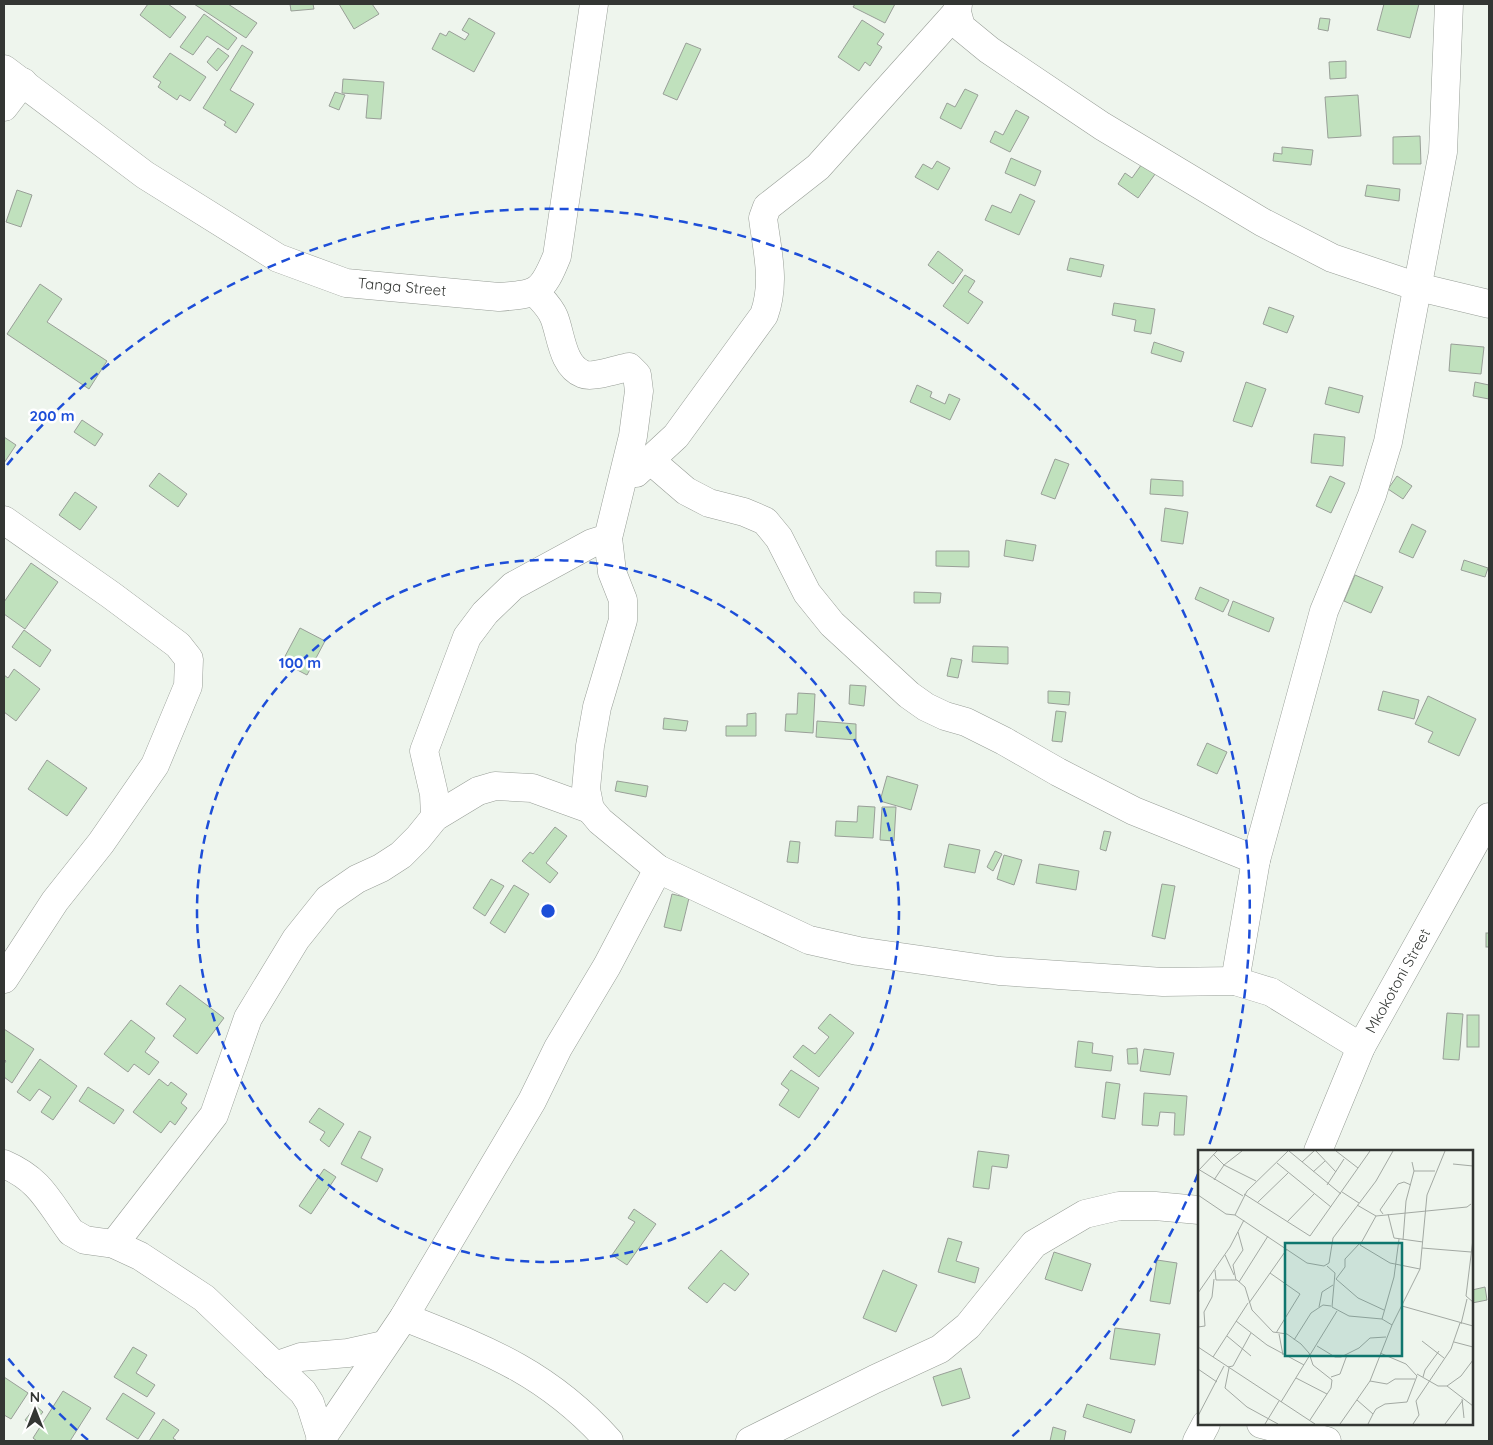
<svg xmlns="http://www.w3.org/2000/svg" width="1493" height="1445" font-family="Quicksand,sans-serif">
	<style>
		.building { fill: #c0e1bd; stroke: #999f98 }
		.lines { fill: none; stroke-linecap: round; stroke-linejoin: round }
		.minor-casing { stroke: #989e97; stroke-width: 29 }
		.minor { stroke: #fff; stroke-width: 28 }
		.ring { fill: none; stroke: #1d4ed8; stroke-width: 2.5; stroke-dasharray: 9 6 }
		.labels { text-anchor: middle; stroke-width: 5; stroke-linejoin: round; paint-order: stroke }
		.street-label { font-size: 15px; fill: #333633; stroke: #fff }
		.inset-road { fill: none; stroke: #a3a9a3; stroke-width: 1 }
		.view { fill: #0f766e; fill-opacity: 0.15; stroke: #0f766e; stroke-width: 2.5 }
		.inset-edge { fill: none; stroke: #333633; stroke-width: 2.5 }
		.centre { fill: #1d4ed8; stroke: #fff; stroke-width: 2.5 }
		.ring-label { font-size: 15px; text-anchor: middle; font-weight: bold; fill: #1d4ed8; stroke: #fff; stroke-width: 5; stroke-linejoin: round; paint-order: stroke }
	</style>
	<rect width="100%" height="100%" fill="#eef5ed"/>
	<g class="building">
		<polygon points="148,4 168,4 186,17 170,38 140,15"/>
		<polygon points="194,4 228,4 257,23 246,38"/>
		<polygon points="290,4 313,4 314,9 291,11"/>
		<polygon points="339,4 372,4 379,14 354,29"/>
		<polygon points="855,4 895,4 885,23 853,7"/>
		<polygon points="1384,4 1419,4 1410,38 1377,30"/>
		<polygon points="204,14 237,38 228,50 207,36 193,55 180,47"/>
		<polygon points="469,18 495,33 474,72 432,49 440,33 446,36 449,31 465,40 469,34 462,30"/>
		<polygon points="1320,18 1330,19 1328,31 1318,29"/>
		<polygon points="862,20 884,34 877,44 882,47 870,66 865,62 859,71 838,57"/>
		<polygon points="686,43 701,49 677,100 663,94"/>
		<polygon points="242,45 253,52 230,90 254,104 236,133 224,125 226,122 203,108"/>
		<polygon points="218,48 229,56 217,71 207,62"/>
		<polygon points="170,53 206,77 190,101 180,95 177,100 158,87 161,82 153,77"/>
		<polygon points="1346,61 1346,78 1330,79 1329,62"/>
		<polygon points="343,79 384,82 381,119 366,118 368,95 342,93"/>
		<polygon points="965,89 978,95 961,129 940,118 947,103 955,107"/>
		<polygon points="335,92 345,95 339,110 329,106"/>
		<polygon points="1358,95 1361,136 1328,138 1325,97"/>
		<polygon points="1016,110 1029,117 1010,152 990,142 995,131 1003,135"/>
		<polygon points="1420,136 1421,164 1393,164 1393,137"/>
		<polygon points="1282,147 1313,150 1311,165 1273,161 1274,153 1282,154"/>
		<polygon points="1011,158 1041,171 1035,186 1005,173"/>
		<polygon points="937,161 950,168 938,190 915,177 923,164 932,169"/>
		<polygon points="1144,161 1158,170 1138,198 1118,184 1125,173 1132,178"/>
		<polygon points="1367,185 1400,189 1399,201 1365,196"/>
		<polygon points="17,190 32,195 21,227 6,222"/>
		<polygon points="1020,194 1035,201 1019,235 985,220 992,205 1011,213"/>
		<polygon points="938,251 963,270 953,284 928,265"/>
		<polygon points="1070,258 1104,265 1101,277 1067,270"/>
		<polygon points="965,275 975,281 968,292 983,302 968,324 943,306"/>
		<polygon points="40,284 62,299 47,322 107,361 89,389 7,334"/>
		<polygon points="1114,303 1155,309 1151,334 1134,331 1136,320 1112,315"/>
		<polygon points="1269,307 1294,316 1287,333 1263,324"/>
		<polygon points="1154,342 1184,352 1181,362 1151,353"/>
		<polygon points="1451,344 1484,347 1481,374 1449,371"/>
		<polygon points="1246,382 1266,389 1252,427 1233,421"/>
		<polygon points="1475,382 1489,385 1489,399 1473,396"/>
		<polygon points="917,385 932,392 930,397 945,404 949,394 960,399 950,420 910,402"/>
		<polygon points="1329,387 1363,396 1359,413 1325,404"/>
		<polygon points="82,420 103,434 95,446 74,432"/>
		<polygon points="1314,434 1345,437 1343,466 1311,463"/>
		<polygon points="4,437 16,445 4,463"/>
		<polygon points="1055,459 1069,464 1055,499 1041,494"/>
		<polygon points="159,473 187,494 178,507 149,486"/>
		<polygon points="1330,476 1345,483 1331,513 1316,506"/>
		<polygon points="1397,476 1412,486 1403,499 1388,489"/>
		<polygon points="1151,479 1183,481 1183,496 1150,494"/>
		<polygon points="75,492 97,507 80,530 59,515"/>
		<polygon points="1165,508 1188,512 1183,544 1161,541"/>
		<polygon points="1412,524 1426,531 1413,558 1399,552"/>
		<polygon points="1006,540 1036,545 1033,561 1004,556"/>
		<polygon points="936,551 969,551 969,567 936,566"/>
		<polygon points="1464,560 1488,568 1485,577 1461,570"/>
		<polygon points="31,563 58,582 25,629 4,614 4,602"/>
		<polygon points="1355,575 1383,587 1371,613 1344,601"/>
		<polygon points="1200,587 1229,600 1223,612 1195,599"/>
		<polygon points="914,592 941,593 940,603 914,603"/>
		<polygon points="1233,601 1274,618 1269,632 1228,615"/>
		<polygon points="300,628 325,641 307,675 282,662"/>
		<polygon points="24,630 51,650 40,667 12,647"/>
		<polygon points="973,646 1008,647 1008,664 972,662"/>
		<polygon points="951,658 962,660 958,678 947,676"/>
		<polygon points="14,669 40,689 16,721 4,712 4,675 8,678"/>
		<polygon points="850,685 866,686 864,706 849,704"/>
		<polygon points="1048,691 1070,692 1069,705 1048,703"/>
		<polygon points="1383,691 1419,700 1414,719 1378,710"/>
		<polygon points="798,693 815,694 813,733 785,731 786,714 797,714"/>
		<polygon points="1428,696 1476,719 1459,756 1428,742 1433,732 1415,724"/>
		<polygon points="1056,711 1066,712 1062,742 1052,741"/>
		<polygon points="756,713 756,736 726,736 726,726 747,726 747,714"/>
		<polygon points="664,718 688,721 686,731 663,729"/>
		<polygon points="817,721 856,724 856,740 816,737"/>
		<polygon points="1207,743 1227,752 1217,774 1197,765"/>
		<polygon points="47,760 87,788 67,816 28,789"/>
		<polygon points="887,776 918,785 911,810 880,801"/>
		<polygon points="617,781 648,786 646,797 615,791"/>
		<polygon points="858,806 875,807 873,838 835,836 836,821 857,822"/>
		<polygon points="882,807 896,807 894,841 880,840"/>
		<polygon points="555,827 567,836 546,863 558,873 550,883 522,861 530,852 533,854"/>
		<polygon points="1104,831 1111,832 1106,851 1100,849"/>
		<polygon points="790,841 800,842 798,863 787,862"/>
		<polygon points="949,844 980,850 975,873 944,867"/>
		<polygon points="995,851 1002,854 993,871 987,867"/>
		<polygon points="1004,855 1022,860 1014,885 997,879"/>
		<polygon points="1039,864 1079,871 1076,890 1036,883"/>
		<polygon points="491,879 504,886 485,916 473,908"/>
		<polygon points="1162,884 1175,886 1165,939 1152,936"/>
		<polygon points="514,885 529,894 505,933 490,923"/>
		<polygon points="672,894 689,898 681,931 664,927"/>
		<rect x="1486" y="933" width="3" height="14"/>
		<polygon points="180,985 224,1018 197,1054 173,1036 186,1019 166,1004"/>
		<polygon points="1447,1013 1463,1014 1459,1060 1443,1059"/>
		<polygon points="830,1014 854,1033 819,1077 793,1057 803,1045 815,1054 829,1037 818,1028"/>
		<rect x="1467" y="1015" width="12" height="32"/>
		<polygon points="131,1020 155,1038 145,1052 159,1062 149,1075 134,1064 128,1072 104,1054"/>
		<polygon points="4,1029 34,1049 12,1083 4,1077 4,1064 6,1061 4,1059"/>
		<polygon points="1078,1041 1093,1043 1092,1053 1113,1056 1111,1071 1075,1067"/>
		<polygon points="1137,1048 1138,1064 1128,1064 1127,1049"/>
		<polygon points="1144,1049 1174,1053 1170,1075 1140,1071"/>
		<polygon points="40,1059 77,1086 53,1120 41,1112 51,1097 39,1089 30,1101 17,1092"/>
		<polygon points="791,1070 819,1088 799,1118 779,1105 789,1090 781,1084"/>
		<polygon points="159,1079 168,1086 171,1082 187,1094 181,1103 187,1108 175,1125 170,1121 161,1133 133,1112"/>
		<polygon points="1106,1082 1120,1084 1115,1119 1102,1117"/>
		<polygon points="88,1087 124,1110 114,1124 79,1101"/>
		<polygon points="1144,1093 1187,1096 1184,1135 1174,1135 1175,1113 1160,1112 1158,1126 1142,1125"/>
		<polygon points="319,1108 344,1124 329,1147 320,1140 325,1132 309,1122"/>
		<polygon points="359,1131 371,1137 361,1158 383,1169 377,1182 341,1164"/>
		<polygon points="978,1151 1009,1155 1007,1168 992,1166 989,1189 973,1187"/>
		<polygon points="324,1169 336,1177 311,1214 299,1206"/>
		<polygon points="634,1209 656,1224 627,1265 612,1255 635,1222 628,1218"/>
		<polygon points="948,1238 962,1242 956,1261 979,1268 975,1283 938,1272"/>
		<polygon points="721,1250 749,1274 735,1291 724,1283 707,1303 688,1288"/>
		<polygon points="1054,1252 1091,1264 1082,1291 1045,1279"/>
		<polygon points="1157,1260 1177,1263 1170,1304 1150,1301"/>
		<polygon points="883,1270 917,1285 896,1332 863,1318"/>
		<polygon points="1485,1287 1487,1300 1472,1303 1472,1290"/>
		<polygon points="1115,1328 1160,1334 1155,1365 1110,1359"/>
		<polygon points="133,1347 147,1355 136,1373 155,1385 147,1397 114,1377"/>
		<polygon points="961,1368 970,1398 942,1406 933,1377"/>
		<polygon points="4,1377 28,1393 11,1419 4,1415"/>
		<polygon points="63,1391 91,1408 70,1441 37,1441 33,1438"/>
		<polygon points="123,1393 155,1413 138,1439 106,1419"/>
		<polygon points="1087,1404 1135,1420 1131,1433 1083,1417"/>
		<polygon points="36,1406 43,1412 32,1425 25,1420"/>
		<polygon points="163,1419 179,1430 173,1438 177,1441 149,1441"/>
		<polygon points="1053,1427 1066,1431 1064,1441 1050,1441"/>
	</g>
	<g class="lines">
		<defs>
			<g id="minor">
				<polyline points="958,4 957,12 961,27 989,50 1102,126 1262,222 1332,258 1418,287 1489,304"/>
				<path d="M4 69 145 175 278 258 346 283 499 297C538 294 542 293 557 256L594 4"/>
				<polyline points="4,107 23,82"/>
				<path d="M535 292C542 300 550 307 554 317 561 334 562 366 583 374 592 378 619 369 629 367L637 375 639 391 633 436 608 538 612 572 623 600V620L597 707 590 746 586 789 590 809 600 821 658 869 809 940 858 951 999 971 1163 982 1235 981 1271 992 1361 1047"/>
				<polyline points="650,460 686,491 709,503 744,512 765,521 779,538 807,593 832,624 909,695 926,707 945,716 966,722 1004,741 1058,772 1134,811 1256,860"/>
				<path d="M636 473 676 436 764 315C776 282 767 251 763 218L767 207 818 167 957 12"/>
				<polyline points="4,520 111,595 178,645 189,659 188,686 155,765 101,843 55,901 4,979"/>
				<polyline points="435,817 434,794 424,751 467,637 485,613 513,586 592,543 608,538"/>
				<polyline points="1235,981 1256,860 1324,611 1372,495 1388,442 1443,152 1449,4"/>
				<polyline points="1318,1151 1361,1047 1489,817"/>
				<path d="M4 1164C41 1180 48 1201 71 1232L85 1240 114 1244 140 1256 204 1298 303 1392 310 1403 322 1441"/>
				<polyline points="114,1244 214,1115 248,1018 296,939 328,899 357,879 381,868 401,855 418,838 435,817 478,791 495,786 532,788 590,809"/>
				<path d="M404 1317C487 1350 547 1372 609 1441"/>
				<polyline points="275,1366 301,1357 348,1353 384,1345"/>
				<polyline points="1261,1424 1327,1441"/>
				<polyline points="320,1441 404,1317 532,1101 558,1048 607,966 658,869"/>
				<polyline points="750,1441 875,1379 940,1349 968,1326 1034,1244 1085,1214 1119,1206 1155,1206 1199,1210"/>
				<polyline points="1197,1441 1206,1424"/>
			</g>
		</defs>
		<use href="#minor" class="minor-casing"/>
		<use href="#minor" class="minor"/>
	</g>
	<g class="ring">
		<circle cx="548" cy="911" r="351"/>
		<path d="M1198 1174A701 701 0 0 1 1008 1440M88 1440A701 701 0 0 1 7 1357M7 465A701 701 0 0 1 1207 1151"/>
	</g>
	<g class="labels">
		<g class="street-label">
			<text transform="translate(402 287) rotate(5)" y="5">Tanga Street</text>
			<text transform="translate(1398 981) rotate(-61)" y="5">Mkokotoni Street</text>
		</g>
	</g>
	<g transform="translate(1198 1150)">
		<rect width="275" height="275" fill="#eef5ed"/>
		<path class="inset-road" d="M90 1 49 41 37 65 109 113 126 116 131 113 135 88 178 31 195 1M91 1 143 44M118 1 138 22M138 1 160 18M15 4 26 15 58 31M104 12 116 1M79 13 133 57M255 14 275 16M0 19 45 46M1 20 19 1M216 21H237M115 22 127 11M16 30 26 15 44 1M129 35 146 9M144 42 161 53M46 44 112 86 172 1M0 45 28 64 37 65M275 48V68M59 53 90 23M159 55 178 66 269 57 273 54M185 64 182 60 200 34 206 32 213 35M190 64 196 88 225 92M178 66 162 95 192 113 222 119M89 72 116 44M275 89 268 146 275 152M205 90 208 51 216 21 214 12M224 98 273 102M27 105 36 125M129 116 137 123 134 157 151 166 184 169 194 175M17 120 18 130H39L47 137 54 160 75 182 89 184 103 194 111 203 115 215 134 230 133 238 112 270M72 123 102 144 78 183M138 129 160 148 186 160M138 129 147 117V109L162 93M38 130 35 115 45 100 40 82M41 132 70 86M0 143 32 97 46 70M51 153 89 99M204 156 275 176M121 157 124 142 135 135M184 169 196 127 201 89M38 171 69 195 106 215M263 174 269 149M0 177 7 176 6 162 14 147 16 129M81 184 85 205M29 186 53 206M96 190 113 163 125 155 133 156M224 191 246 208M256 192 275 197M119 196 137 207H143L161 198 172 188 188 187M0 197 117 274M15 207 50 153M30 217 35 216 53 183M31 218 27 238 49 257 80 274M0 219 19 232M219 224 240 236H249L275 256M133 227 142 224 149 205M225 227 227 220 241 201M98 228 129 244M172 231 189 234 197 229H217M249 236 263 226 275 210M264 249 266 268M159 250 175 264 170 274M83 252 139 161M175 264 178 259 187 254 209 252 219 226 208 214 182 203M0 266 26 216M67 274 81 251M142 274 172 231 194 175 222 119 229 45 247 1M215 274 221 265 218 251 253 199 262 173M247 274 265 250"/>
		<path class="view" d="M87 93H204V206H87Z"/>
		<rect width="275" height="275" class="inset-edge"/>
	</g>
	<circle cx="548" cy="911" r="8" class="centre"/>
	<g class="ring-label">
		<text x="52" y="421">200 m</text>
		<text x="300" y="668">100 m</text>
	</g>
	<rect width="1493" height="1445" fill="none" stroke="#333633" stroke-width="10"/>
	<g transform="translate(35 1410)" stroke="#ffffff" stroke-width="4" paint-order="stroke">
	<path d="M0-4L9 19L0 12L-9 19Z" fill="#333633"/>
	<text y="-8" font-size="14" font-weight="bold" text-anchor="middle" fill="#333633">N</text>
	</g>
</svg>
